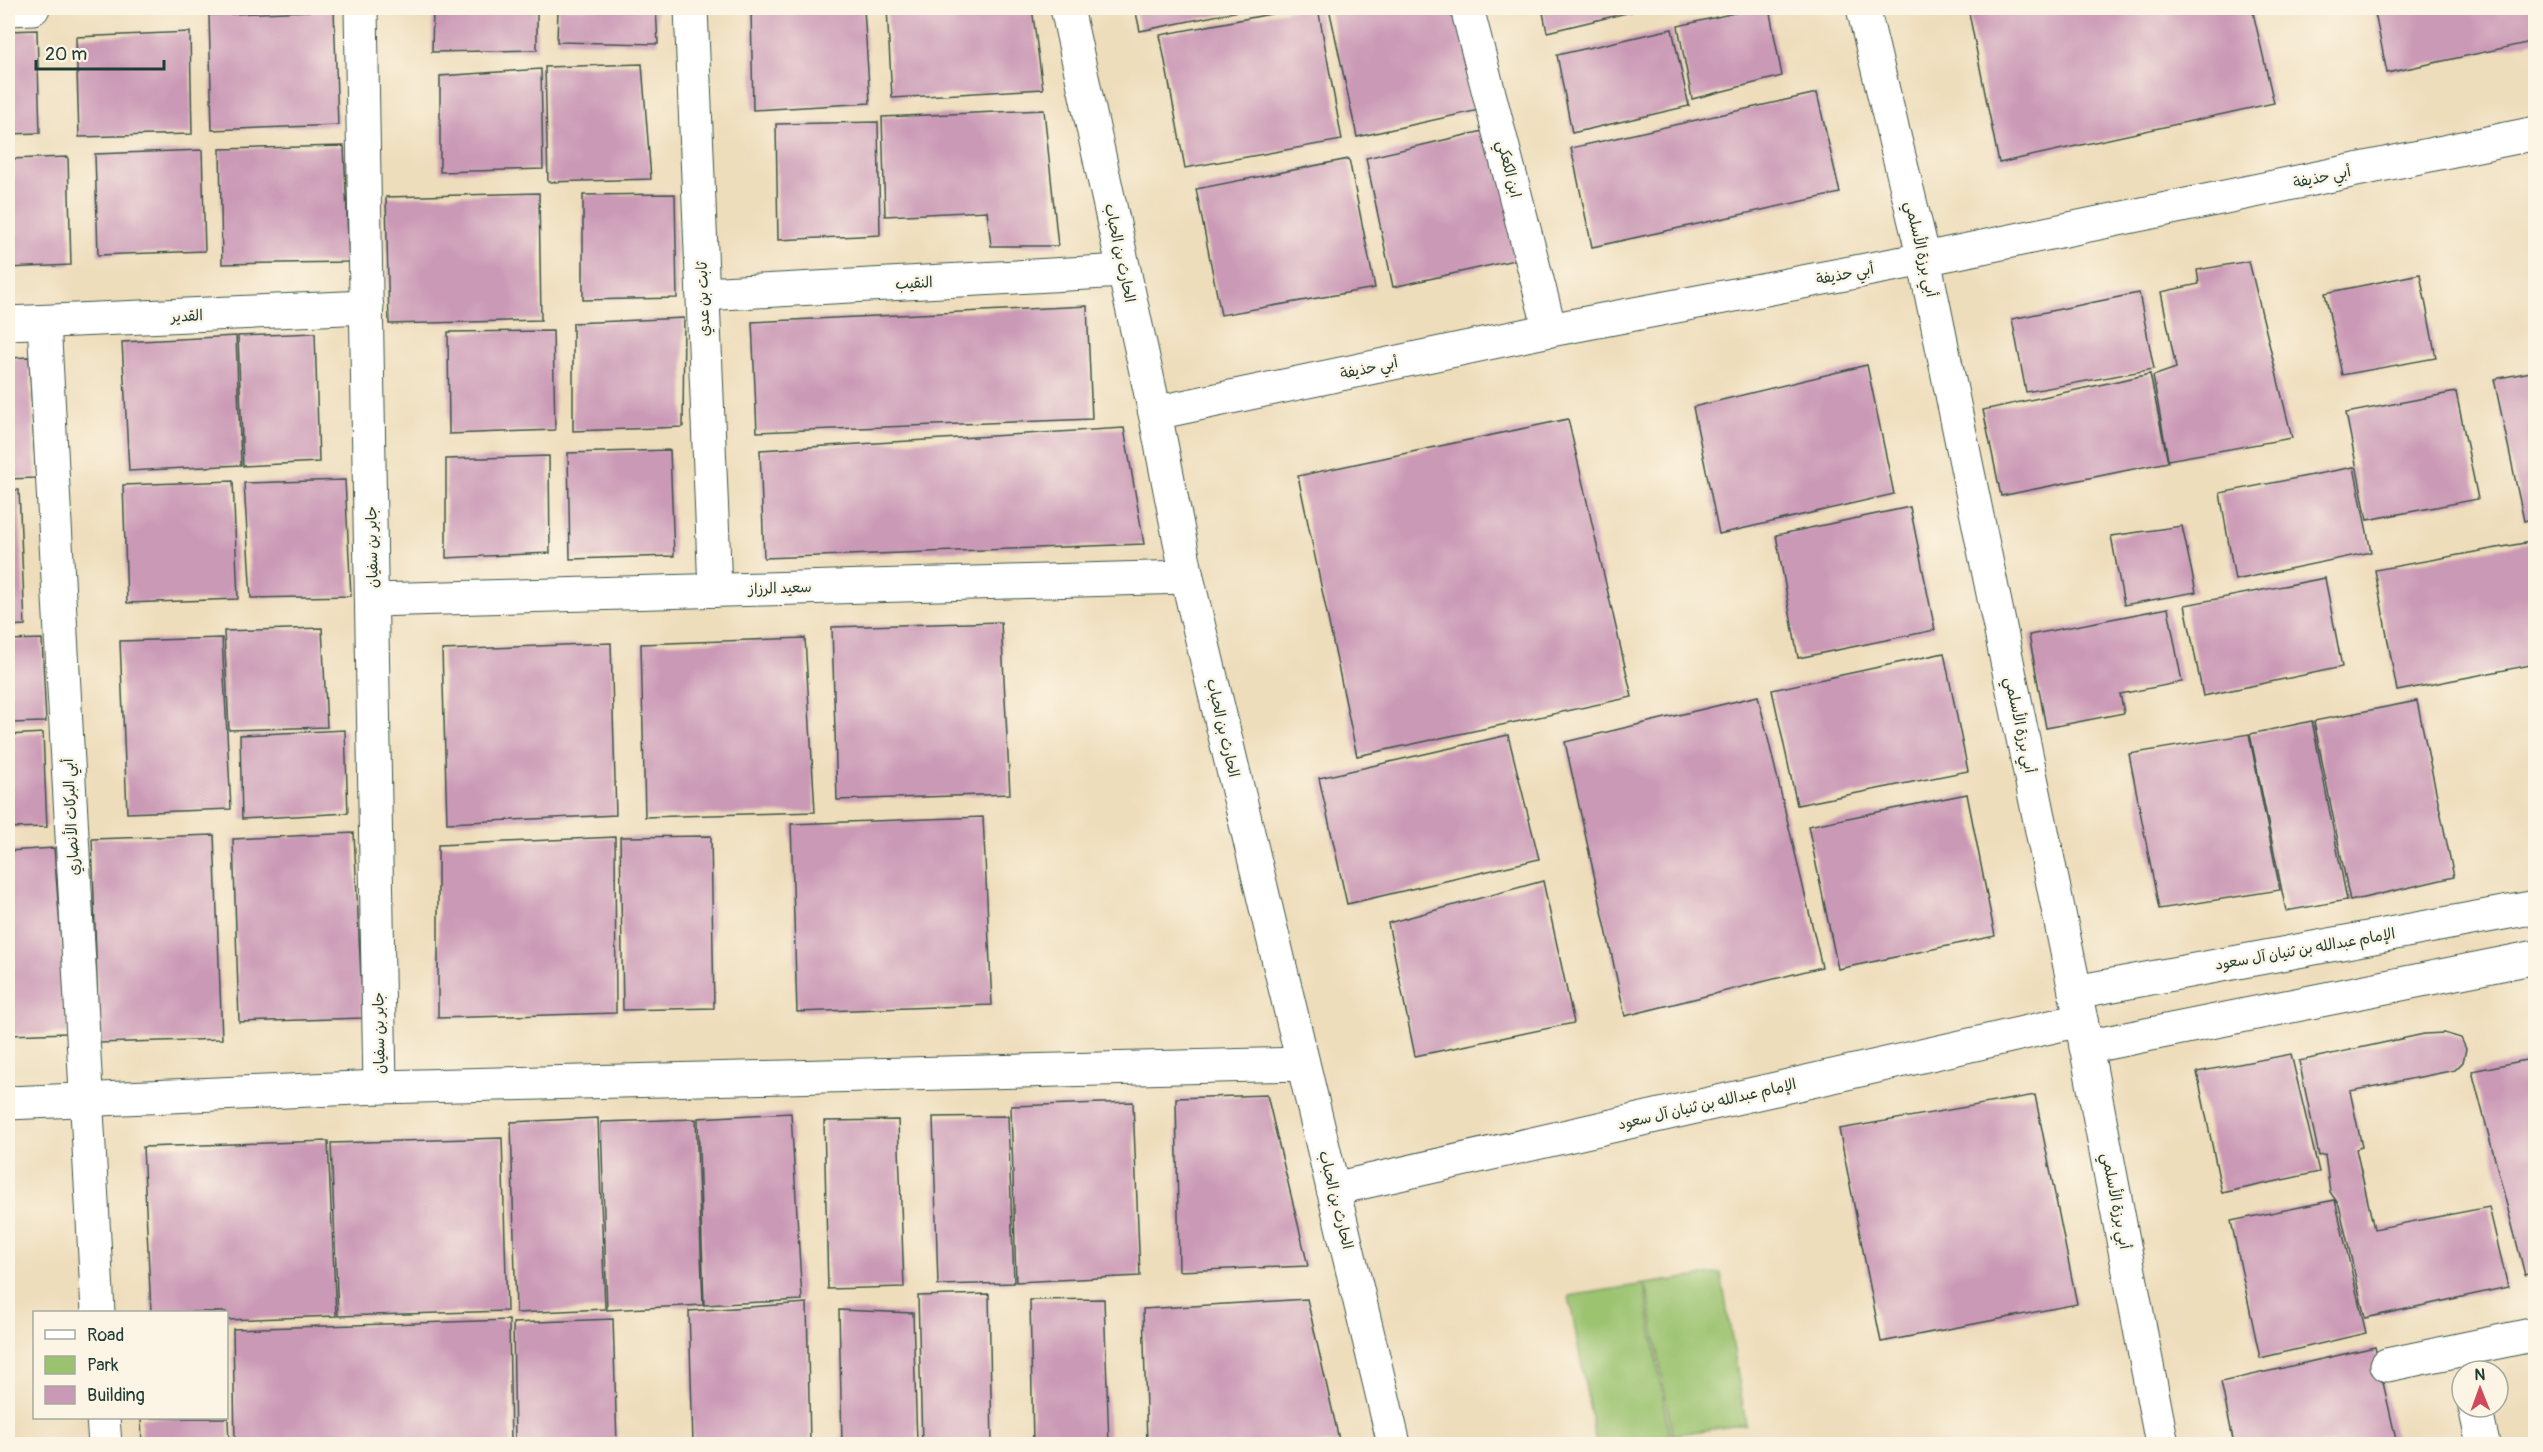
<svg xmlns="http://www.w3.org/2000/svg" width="2543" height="1452" font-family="Pangolin,'Playpen Sans Arabic',sans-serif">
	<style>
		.green { fill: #9bc36f; stroke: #5d8052; stroke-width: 1.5 }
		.building { fill: #ca99b6 }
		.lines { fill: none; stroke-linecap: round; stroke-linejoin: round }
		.minor-casing { stroke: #3e5548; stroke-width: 35 }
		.minor { stroke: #fff; stroke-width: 33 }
		.labels { text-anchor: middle; stroke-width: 5; stroke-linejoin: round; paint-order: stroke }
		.street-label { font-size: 15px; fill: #1f3d34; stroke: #fcf5e5 }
	</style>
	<rect width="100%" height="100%" fill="#fcf5e5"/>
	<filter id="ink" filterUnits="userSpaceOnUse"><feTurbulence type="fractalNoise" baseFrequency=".0167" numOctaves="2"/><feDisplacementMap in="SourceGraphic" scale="12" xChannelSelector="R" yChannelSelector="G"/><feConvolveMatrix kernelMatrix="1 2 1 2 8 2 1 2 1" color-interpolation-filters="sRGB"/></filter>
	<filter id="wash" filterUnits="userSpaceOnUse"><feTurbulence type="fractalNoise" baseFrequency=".008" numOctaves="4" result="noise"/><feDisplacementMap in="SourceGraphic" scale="24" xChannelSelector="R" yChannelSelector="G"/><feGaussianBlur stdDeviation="1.35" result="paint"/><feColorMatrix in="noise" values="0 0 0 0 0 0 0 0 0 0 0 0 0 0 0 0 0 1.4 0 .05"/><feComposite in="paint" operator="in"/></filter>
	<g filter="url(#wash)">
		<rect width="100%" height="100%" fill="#edb"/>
		<g class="green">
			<polygon points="1721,1273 1746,1424 1672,1435 1646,1284"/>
			<polygon points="1644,1284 1669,1435 1612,1444 1596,1444 1569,1296"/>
		</g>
		<g id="blocks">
			<g class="building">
				<polygon points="433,8 537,8 537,50 432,52"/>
				<polygon points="558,8 656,8 658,44 557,42"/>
				<polygon points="751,8 864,8 870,103 753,110"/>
				<polygon points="887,8 1032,8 1043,89 892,98"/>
				<polygon points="1135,8 1249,8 1249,9 1140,31"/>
				<polygon points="1302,8 1318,8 1342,140 1185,168 1160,35"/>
				<polygon points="1329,8 1459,8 1479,110 1357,137"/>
				<polygon points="1542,8 1630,8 1631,12 1547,32"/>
				<polygon points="1756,8 1769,8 1782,76 1692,99 1678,26"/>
				<polygon points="1968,8 2252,8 2274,103 1999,163"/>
				<polygon points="2374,8 2536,8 2536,41 2387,73"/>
				<polygon points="334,10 338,125 212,130 209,15"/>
				<polygon points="1672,29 1689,106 1572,133 1557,55"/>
				<polygon points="37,30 40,133 8,134 8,31"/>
				<polygon points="190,32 192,134 79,137 76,37"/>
				<polygon points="642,64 651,179 548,182 545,67"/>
				<polygon points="541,69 543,169 440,172 440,76"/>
				<polygon points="1817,93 1840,193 1592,247 1571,148"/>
				<polygon points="1044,110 1058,246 991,246 987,211 885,216 882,117"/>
				<polygon points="878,122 880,235 778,240 776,124"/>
				<polygon points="1492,129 1519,259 1393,287 1366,158"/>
				<polygon points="344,146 349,262 222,264 220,149"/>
				<polygon points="202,150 205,251 98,255 95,154"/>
				<polygon points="68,157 71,265 8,268 8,159"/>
				<polygon points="1349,159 1375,288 1221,315 1196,189"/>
				<polygon points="539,193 541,320 389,324 386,197"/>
				<polygon points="675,194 677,298 583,300 583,195"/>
				<polygon points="2249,261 2292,438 2168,460 2153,376 2176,368 2161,292 2199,284 2197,270"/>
				<polygon points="2420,274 2436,358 2342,375 2325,293"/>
				<polygon points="2139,293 2154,369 2026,392 2012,319"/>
				<polygon points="1087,306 1092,419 757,432 752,322"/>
				<polygon points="684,318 683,427 573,431 573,323"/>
				<polygon points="553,331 555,430 449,434 448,332"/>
				<polygon points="315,333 319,462 243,466 238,336"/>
				<polygon points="236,336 241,465 129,471 122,342"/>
				<polygon points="29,357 36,478 8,479 8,358"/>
				<polygon points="1867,365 1894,494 1719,534 1693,407"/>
				<polygon points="2536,371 2536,518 2524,521 2494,379"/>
				<polygon points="2150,374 2168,462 2001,496 1983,410"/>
				<polygon points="2456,392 2478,499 2367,520 2346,413"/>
				<polygon points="1568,419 1632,697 1357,756 1298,476"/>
				<polygon points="1124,428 1144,544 764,558 760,450"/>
				<polygon points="670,450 674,556 570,559 568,453"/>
				<polygon points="549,456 550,553 446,558 446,459"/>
				<polygon points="2354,467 2371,552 2235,580 2220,493"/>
				<polygon points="345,480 351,596 251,598 244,483"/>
				<polygon points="233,481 238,599 127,603 123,485"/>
				<polygon points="8,490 19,490 25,625 8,626"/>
				<polygon points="1910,507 1935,630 1798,658 1776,535"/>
				<polygon points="2182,526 2196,592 2124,605 2111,536"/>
				<polygon points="2536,541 2536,664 2397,691 2375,570"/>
				<polygon points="2325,578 2342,667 2203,696 2185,605"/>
				<polygon points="2168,608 2182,682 2120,694 2124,713 2046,728 2029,635"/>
				<polygon points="1001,622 1010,794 837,800 832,627"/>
				<polygon points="322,628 327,727 229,730 224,631"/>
				<polygon points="222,638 231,809 127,813 120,641"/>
				<polygon points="805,638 815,812 645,817 641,644"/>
				<polygon points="42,639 46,722 8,723 8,640"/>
				<polygon points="611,643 616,815 447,823 442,650"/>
				<polygon points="1944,653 1968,771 1797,805 1772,690"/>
				<polygon points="1758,696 1822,967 1625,1016 1565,742"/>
				<polygon points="2417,701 2454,877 2350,901 2314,721"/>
				<polygon points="2312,721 2347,900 2286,911 2250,734"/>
				<polygon points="345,730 348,813 242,819 240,735"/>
				<polygon points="43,733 47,827 8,828 8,735"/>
				<polygon points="2249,734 2280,890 2159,909 2129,754"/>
				<polygon points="1508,735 1539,859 1347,904 1319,778"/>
				<polygon points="1967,794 1995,936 1838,969 1808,826"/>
				<polygon points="983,817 992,1005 797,1012 791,824"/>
				<polygon points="354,833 363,1018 239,1022 233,839"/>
				<polygon points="214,835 222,1039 99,1043 92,839"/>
				<polygon points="711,836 714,1008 623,1010 620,837"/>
				<polygon points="615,837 616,1013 438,1018 438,845"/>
				<polygon points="54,848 68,1033 8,1035 8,851"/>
				<polygon points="1543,881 1574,1023 1415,1056 1388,923"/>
				<polygon points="2444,1033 2461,1038 2466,1049 2463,1062 2455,1070 2350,1091 2362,1147 2356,1149 2374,1229 2489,1207 2508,1287 2365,1318 2339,1205 2330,1192 2325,1155 2319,1156 2299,1061 2424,1034"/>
				<polygon points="2291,1054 2319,1172 2222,1193 2197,1072"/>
				<polygon points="2536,1058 2536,1272 2525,1275 2472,1071"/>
				<polygon points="1267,1095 1308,1266 1179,1271 1176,1098"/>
				<polygon points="2035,1095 2077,1304 1881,1342 1839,1129"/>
				<polygon points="1133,1102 1140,1276 1016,1282 1011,1106"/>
				<polygon points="791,1113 802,1300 704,1305 698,1118"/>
				<polygon points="1008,1116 1014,1283 938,1285 933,1117"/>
				<polygon points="598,1118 605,1309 516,1313 511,1122"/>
				<polygon points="696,1119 703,1305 607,1310 601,1122"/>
				<polygon points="898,1120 904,1287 828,1289 824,1121"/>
				<polygon points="502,1138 507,1311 338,1316 331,1143"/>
				<polygon points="328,1141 336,1316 226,1320 226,1312 151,1312 143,1147"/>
				<polygon points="2335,1200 2366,1333 2260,1358 2231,1221"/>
				<polygon points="989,1294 992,1444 922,1444 918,1296"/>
				<polygon points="1104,1299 1109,1444 1033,1444 1030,1300"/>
				<polygon points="1307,1299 1340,1444 1147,1444 1143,1309"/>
				<polygon points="807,1303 810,1444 693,1444 689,1311"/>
				<polygon points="839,1310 913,1313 917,1444 842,1444"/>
				<polygon points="613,1319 617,1444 515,1444 513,1323"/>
				<polygon points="509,1320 511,1444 235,1444 233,1329"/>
				<polygon points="2375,1347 2397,1444 2234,1444 2221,1382"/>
				<polygon points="141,1418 228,1418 229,1444 142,1444"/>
			</g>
		</g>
	</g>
	<g filter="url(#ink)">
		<use href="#blocks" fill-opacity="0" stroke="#3e5548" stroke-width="1.5"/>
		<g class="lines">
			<defs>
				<g id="minor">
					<polyline points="361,8 380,1087"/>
					<polyline points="691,8 715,590"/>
					<polyline points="1067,8 1155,413 1187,577 1394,1444"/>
					<polyline points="1467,8 1550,330"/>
					<polyline points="1863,8 1924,259 2081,1020 2162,1444"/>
					<polyline points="8,9 33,8"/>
					<polyline points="703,294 1124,271"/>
					<polyline points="44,322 98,1312"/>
					<polyline points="8,323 367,307"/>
					<polyline points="1155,413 1550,330 1924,259 2536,133"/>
					<polyline points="373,600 1187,577"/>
					<polyline points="2075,992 2536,907"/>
					<polyline points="2086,1047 2536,957"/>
					<polyline points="8,1103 380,1087 1302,1064"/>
					<polyline points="1333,1189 2081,1020"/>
					<polyline points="2387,1365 2536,1334"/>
					<polyline points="2475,1407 2483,1444"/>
					<polyline points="103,1418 105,1444"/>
				</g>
			</defs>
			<use href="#minor" class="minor-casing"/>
			<use href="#minor" class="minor"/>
		</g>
	</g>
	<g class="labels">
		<g class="street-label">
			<text transform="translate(1509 169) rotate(76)" y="5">ابن الكعكي</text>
			<text transform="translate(2322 177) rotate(-12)" y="5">أبي حذيفة</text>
			<text transform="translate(1921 249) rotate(77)" y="5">أبي برزة الأسلمي</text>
			<text transform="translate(1120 253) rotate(78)" y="5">الحارث بن الحباب</text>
			<text transform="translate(1845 274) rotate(-11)" y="5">أبي حذيفة</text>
			<text transform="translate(914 283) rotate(-3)" y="5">النقيب</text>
			<text transform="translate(703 299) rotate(-92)" y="5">ثابت بن عدي</text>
			<text transform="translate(187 316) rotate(-3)" y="5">القدير</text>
			<text transform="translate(1369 368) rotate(-12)" y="5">أبي حذيفة</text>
			<text transform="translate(372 547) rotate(-91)" y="5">جابر بن سفيان</text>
			<text transform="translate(780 588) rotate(-2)" y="5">سعيد الرزاز</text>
			<text transform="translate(2020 725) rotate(78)" y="5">أبي برزة الأسلمي</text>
			<text transform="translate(1223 728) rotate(77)" y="5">الحارث بن الحباب</text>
			<text transform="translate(71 817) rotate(-93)" y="5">أبي البركات الأنصاري</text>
			<text transform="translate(2305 949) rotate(-10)" y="5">الإمام عبدالله بن ثنيان آل سعود</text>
			<text transform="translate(379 1033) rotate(-91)" y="5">جابر بن سفيان</text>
			<text transform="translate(1707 1104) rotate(-13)" y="5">الإمام عبدالله بن ثنيان آل سعود</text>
			<text transform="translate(1336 1200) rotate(76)" y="5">الحارث بن الحباب</text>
			<text transform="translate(2116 1201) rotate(79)" y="5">أبي برزة الأسلمي</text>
		</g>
	</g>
	<rect width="2543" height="1452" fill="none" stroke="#fcf5e5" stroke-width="30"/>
	<rect x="33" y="1311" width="195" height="108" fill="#fcf5e5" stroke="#a4ab9e" stroke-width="1.5"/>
	<rect x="45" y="1330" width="30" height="9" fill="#ffffff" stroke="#a4ab9e" stroke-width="1.5"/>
	<text x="87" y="1341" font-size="18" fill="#1f3d34">Road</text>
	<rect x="45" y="1356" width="30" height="18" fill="#9bc36f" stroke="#a4ab9e" stroke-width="1.5"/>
	<text x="87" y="1371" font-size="18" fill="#1f3d34">Park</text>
	<rect x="45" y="1386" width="30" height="18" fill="#ca99b6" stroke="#a4ab9e" stroke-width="1.5"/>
	<text x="87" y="1401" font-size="18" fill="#1f3d34">Building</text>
	<g transform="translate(2480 1389) rotate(359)"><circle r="28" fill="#fcf5e5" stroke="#a4ab9e" stroke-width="1.5"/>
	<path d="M0-4.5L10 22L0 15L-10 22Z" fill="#d1495b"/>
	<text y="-9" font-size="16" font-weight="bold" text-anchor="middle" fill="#1f3d34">N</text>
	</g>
	<path d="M36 60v9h128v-9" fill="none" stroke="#1f3d34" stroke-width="3"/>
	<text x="45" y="60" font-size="18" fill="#1f3d34" stroke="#fcf5e5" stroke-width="4.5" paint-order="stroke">20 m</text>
</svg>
